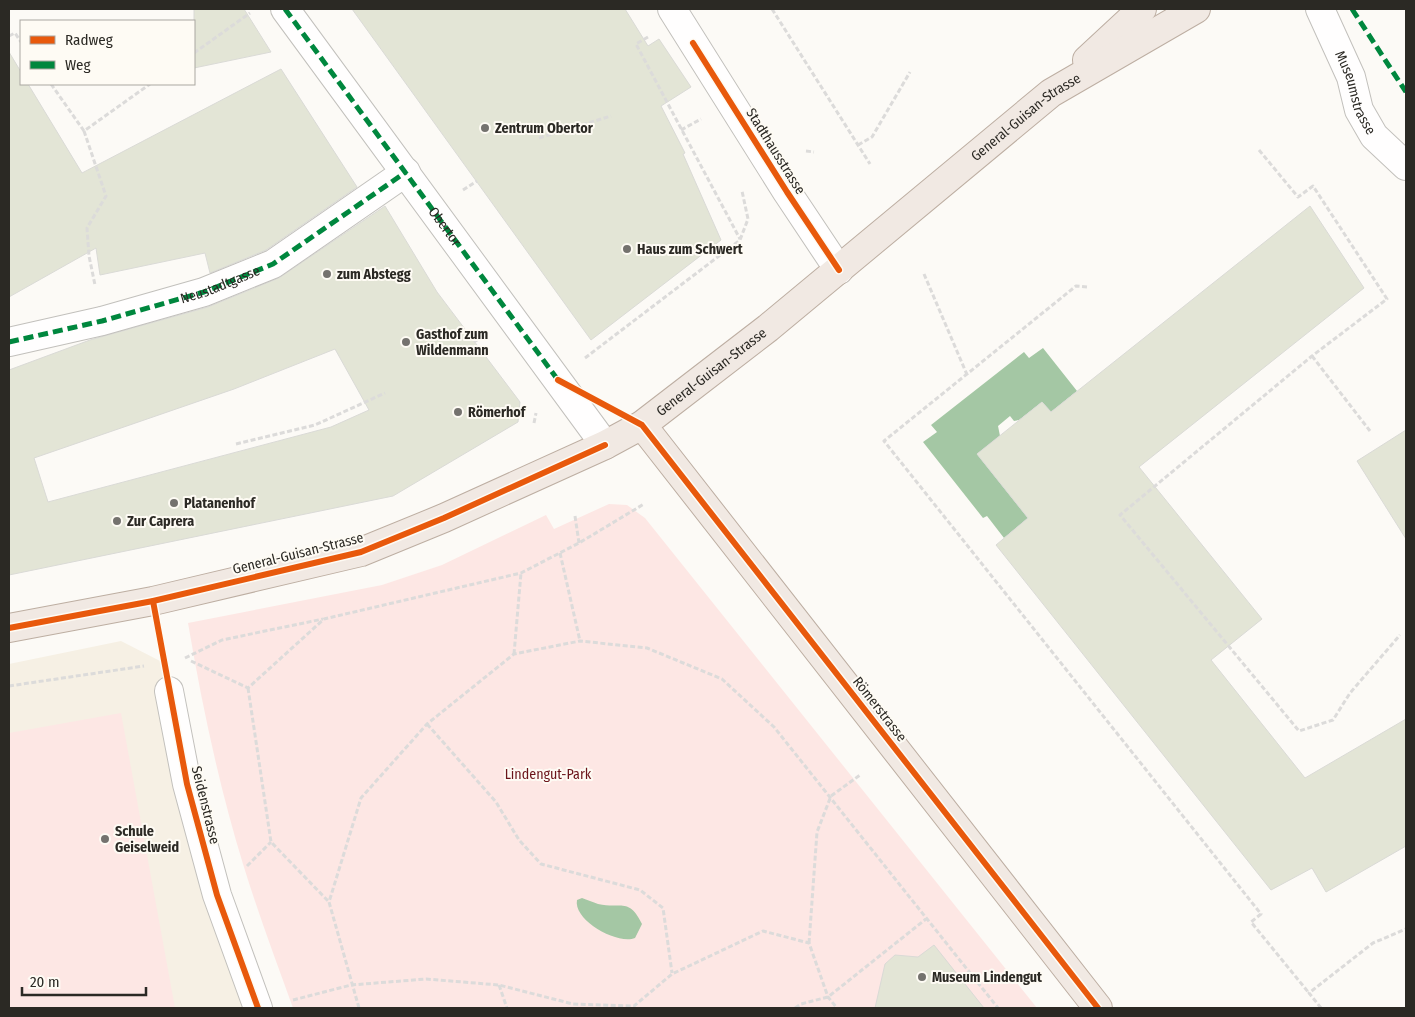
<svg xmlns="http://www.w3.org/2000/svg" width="1415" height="1017" font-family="'Fira Sans Condensed',sans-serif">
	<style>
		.built { fill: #f6f0e4 }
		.green { fill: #fde7e4 }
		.water { fill: #a4c7a4 }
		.building { fill: #e3e5d6; stroke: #dadad6; fill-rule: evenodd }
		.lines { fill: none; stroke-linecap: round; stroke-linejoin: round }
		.minor-casing { stroke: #c2c0bc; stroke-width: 30 }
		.major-casing { stroke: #bdaea2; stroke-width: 30 }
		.path { stroke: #dcdbda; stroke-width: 3; stroke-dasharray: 5 2.5; stroke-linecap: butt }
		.minor { stroke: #fffefe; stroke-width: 28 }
		.major { stroke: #f1e9e3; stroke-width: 28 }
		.quiet { stroke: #00873e; stroke-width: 5; stroke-dasharray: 10 5; stroke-linecap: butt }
		.cycleway-casing { stroke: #fefbf4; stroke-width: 9 }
		.cycleway { stroke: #e8590c; stroke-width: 6 }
		.poi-dot { fill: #74726e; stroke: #fefbf4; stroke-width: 2 }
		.labels { text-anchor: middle; stroke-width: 4; stroke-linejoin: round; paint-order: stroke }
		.street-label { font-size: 14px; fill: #2b2924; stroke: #fefbf4 }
		.poi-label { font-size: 14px; font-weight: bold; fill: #2b2924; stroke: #fefbf4; text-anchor: start }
		.park-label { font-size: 14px; fill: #6b151a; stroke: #fefbf4 }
	</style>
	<rect width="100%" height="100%" fill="#fcfaf6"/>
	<polygon class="built" points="121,641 164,663 169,691 258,1008 9,1008 9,664"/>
	<g class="green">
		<path d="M609 504 627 505 645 518 1037 1008H293C276 961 258 913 243 864 219 786 202 705 188 623L382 585 442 565 546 515 554 529Z"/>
		<polygon points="121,713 175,1008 9,1008 9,733"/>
	</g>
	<g class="water">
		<polygon points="1043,348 1077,391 1051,412 1042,402 1019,420 1014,421 1010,416 998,426 1000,436 977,454 1028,518 1004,538 987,516 983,518 923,442 937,432 931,425 1024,352 1029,358"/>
		<path d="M582 898C587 900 593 902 598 904 621 909 629 897 642 924L635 938C617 945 573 920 577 900Z"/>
	</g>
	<g class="building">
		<polygon points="194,9 244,9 271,52 194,68"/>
		<polygon points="352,9 625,9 648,46 659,39 691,87 661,106 685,153 683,154 721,240 591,340"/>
		<polygon points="9,52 21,72 21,84 28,84 82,173 281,69 357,187 266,250 210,273 205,253 100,275 96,248 9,297"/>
		<path d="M385 206 437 292 520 402 518 422 393 496 9 575V370L90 340 208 307 279 278ZM335 349 369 410 331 427 48 502 34 458 234 389Z"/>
		<polygon points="1310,206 1364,288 1139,467 1262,619 1211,660 1305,778 1406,719 1406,846 1326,892 1312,868 1271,890 996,545 1028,518 977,454 1042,402 1051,412"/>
		<polygon points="1406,430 1406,539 1357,461"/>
		<polygon points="934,945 984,1008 875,1008 885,964 895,955 918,957"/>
	</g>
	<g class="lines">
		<defs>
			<g id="minor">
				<polyline points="285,9 605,445"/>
				<polyline points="672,9 787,192 839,270"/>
				<path id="s1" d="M1320 9 1351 77 1359 110 1374 136 1406 166"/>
				<path id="s2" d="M9 342 102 321 204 292 273 264 406 172"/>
				<polyline points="169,691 187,784 217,895 258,1008"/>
			</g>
			<g id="major">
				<polyline points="1087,60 1142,9"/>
				<polyline points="642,425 1098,1008"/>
				<path id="s3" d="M9 628 153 601 361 552 444 518 605 445 642 425 768 328 1051 93 1196 9"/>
			</g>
		</defs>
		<use href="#minor" class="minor-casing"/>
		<use href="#major" class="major-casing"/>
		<g class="path">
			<polyline points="772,9 870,164"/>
			<polyline points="9,36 15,33 21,42"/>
			<polyline points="648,37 636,44 740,239"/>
			<polyline points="194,53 250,13"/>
			<polyline points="51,84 84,131 150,84"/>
			<polyline points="681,130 701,119"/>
			<polyline points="84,131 106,196 87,228 89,256 95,285"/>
			<polyline points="539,138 611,116"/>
			<polyline points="858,145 872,137 910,72"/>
			<polyline points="1259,150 1298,197 1313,186 1387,299 1312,356 1120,515 1299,731 1333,720 1350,693 1400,635"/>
			<polyline points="806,151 814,152"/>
			<polyline points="463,190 477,181"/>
			<polyline points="924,274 968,377"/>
			<polyline points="1087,287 1076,286 884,441 1261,914 1251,922 1309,993"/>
			<polyline points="474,342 483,336"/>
			<polyline points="1312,356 1370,431"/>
			<polyline points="585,358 740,240 748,219 742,191"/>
			<polyline points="534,423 536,413"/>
			<polyline points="236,444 315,425 385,393"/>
			<polyline points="575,516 579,543"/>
			<polyline points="560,553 580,641"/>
			<polyline points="514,654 521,573"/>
			<polyline points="185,658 222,640 323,619"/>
			<polyline points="191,661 248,688 324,619 521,573 579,543 644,504"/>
			<polyline points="9,686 144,666"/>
			<polyline points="248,688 271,842 329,902"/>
			<polyline points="427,724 496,802 519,840 541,864 640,890 663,908 672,973"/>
			<polyline points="247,866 271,842"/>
			<polyline points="809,943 817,832 831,796 860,775"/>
			<polyline points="499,985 507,1008"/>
			<polyline points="293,1000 351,985 426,979 499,985 573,1004 634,1006 672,974 763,931 809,943 828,997 837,1008"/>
			<polyline points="359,1008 329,902 361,798 427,724 514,654 580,641 647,648 722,679 774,727 998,1008"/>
			<polyline points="795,1008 801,1004 828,997 926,919"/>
			<polyline points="1321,1008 1309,993 1373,943 1406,929"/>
		</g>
		<use href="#minor" class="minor"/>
		<use href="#major" class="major"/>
		<g class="quiet">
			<path id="s4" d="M285 9 558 380"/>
			<polyline points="1352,9 1406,92"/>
			<polyline points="9,342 102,321 204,292 273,264 406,172"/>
		</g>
		<defs>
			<g id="cycleway">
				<polyline points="693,43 787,192 839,270"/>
				<polyline points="558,380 642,425 1098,1008"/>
				<polyline points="153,601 187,784 217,895 258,1008"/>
				<polyline points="9,628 153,601 361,552 444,518 605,445"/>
			</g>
		</defs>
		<use href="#cycleway" class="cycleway-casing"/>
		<use href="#cycleway" class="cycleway"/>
	</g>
	<g class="poi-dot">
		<circle cx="485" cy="128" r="5"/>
		<circle cx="627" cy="249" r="5"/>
		<circle cx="327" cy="274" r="5"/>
		<circle cx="406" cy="342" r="5"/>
		<circle cx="458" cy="412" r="5"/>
		<circle cx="174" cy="503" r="5"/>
		<circle cx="117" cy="521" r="5"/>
		<circle cx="105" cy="839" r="5"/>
		<circle cx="922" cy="977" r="5"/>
	</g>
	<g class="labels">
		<g class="street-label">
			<text dy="5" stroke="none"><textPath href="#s1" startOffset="91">Museumstrasse</textPath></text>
			<text dy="5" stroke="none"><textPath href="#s3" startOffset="1161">General-Guisan-Strasse</textPath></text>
			<text transform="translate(776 151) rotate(58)" y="5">Stadthausstrasse</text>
			<text dy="5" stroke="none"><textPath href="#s4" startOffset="270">Obertor</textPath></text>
			<text dy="5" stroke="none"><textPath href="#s2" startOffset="219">Neustadtgasse</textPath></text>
			<text dy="5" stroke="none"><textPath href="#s3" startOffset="756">General-Guisan-Strasse</textPath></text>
			<text transform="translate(298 553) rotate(-14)" y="5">General-Guisan-Strasse</text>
			<text transform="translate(880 709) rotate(52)" y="5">Römerstrasse</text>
			<text transform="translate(206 805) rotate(76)" y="5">Seidenstrasse</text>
		</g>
		<g class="poi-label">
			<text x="495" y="133">Zentrum Obertor</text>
			<text x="637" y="254">Haus zum Schwert</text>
			<text x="337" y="279">zum Abstegg</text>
			<text x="416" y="339">Gasthof zum<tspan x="416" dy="16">Wildenmann</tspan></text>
			<text x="468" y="417">Römerhof</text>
			<text x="184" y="508">Platanenhof</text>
			<text x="127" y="526">Zur Caprera</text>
			<text x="115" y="836">Schule<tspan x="115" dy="16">Geiselweid</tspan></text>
			<text x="932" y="982">Museum Lindengut</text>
		</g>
		<g class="park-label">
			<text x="548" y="779">Lindengut-Park</text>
		</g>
	</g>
	<rect width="1415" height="1017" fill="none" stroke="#2b2924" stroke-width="20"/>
	<rect x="20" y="20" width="175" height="65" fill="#fefbf4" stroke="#aaa7a1"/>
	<rect x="30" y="36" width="25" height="8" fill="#e8590c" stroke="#aaa7a1"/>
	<text x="65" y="45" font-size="15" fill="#2b2924">Radweg</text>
	<rect x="30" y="61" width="25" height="8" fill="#00873e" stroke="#aaa7a1"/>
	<text x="65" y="70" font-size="15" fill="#2b2924">Weg</text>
	<path d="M22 987v8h124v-8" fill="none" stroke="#2b2924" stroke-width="2.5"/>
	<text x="30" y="987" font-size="15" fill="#2b2924" stroke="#fefbf4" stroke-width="4" paint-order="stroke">20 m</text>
</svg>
